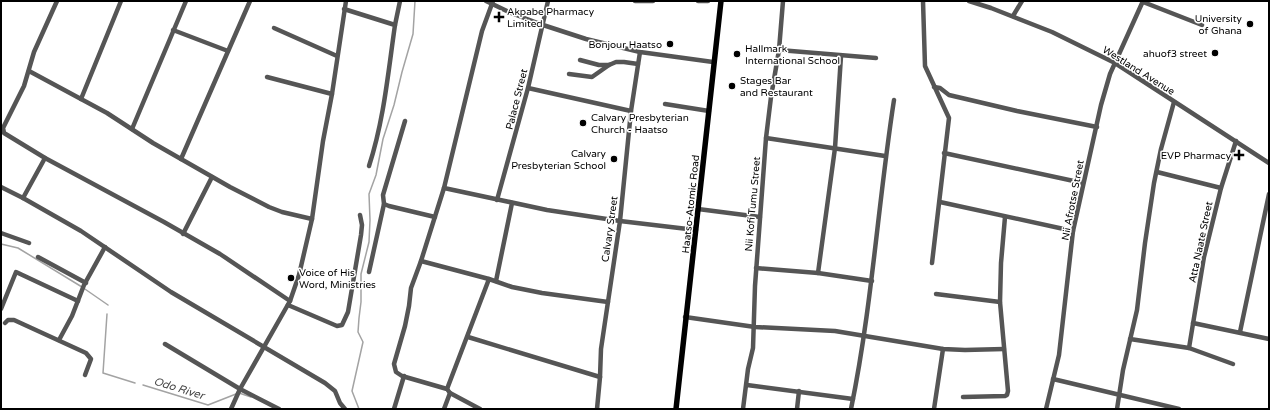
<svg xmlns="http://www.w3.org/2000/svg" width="1270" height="410" font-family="'Varela Round',sans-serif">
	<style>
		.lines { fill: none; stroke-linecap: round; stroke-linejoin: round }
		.stream { stroke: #a3a3a3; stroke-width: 1.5 }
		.minor { stroke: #555; stroke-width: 4.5 }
		.major { stroke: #000; stroke-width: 5.5 }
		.poi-dot { fill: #000; stroke: #fff; stroke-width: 1.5 }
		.labels { text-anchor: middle; stroke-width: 3; stroke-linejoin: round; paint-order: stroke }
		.poi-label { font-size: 10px; fill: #000; stroke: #fff; text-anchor: start }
		.street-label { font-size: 10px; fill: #000; stroke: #fff }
		.water-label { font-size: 11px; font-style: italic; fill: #444; stroke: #fff }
	</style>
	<rect width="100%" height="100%" fill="#fff"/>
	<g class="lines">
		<g class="stream">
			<polyline points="1,244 18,248 82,287 108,305"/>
			<polyline points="107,314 103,373 135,383"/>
			<polyline points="143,385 208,405 236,394"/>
			<polyline points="239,393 251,397"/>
			<polyline points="359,409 352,391 363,342 358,332 359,318 361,302 361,274 369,242 370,220 369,194 376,175 383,139 394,105 402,72 413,34 415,1"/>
		</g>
		<g class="minor">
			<polyline points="57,1 34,52 24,86 3,128 4,133 45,158 164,222 220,254 290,301"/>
			<polyline points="486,1 511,13 543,25 586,39 640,52 713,62"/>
			<polyline points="635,1 653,1"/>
			<polyline points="698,1 708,1"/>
			<polyline points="923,1 925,66 949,118 932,263"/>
			<polyline points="969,1 991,8 1052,32 1115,63 1269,163"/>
			<polyline points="1143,2 1202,25"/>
			<path d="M344 9 395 25C388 73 384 120 369 166"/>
			<polyline points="1013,16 1022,1"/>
			<polyline points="395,25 400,1"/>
			<polyline points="274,28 337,56"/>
			<polyline points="173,30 228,51"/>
			<polyline points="779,50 876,58"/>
			<polyline points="580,60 599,65 609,65 616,62 624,62 638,64"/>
			<polyline points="29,71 107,113 153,143 230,187 269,207 282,212 312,219"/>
			<polyline points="569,74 592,77 609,65"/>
			<polyline points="267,77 332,94"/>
			<polyline points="934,87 940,88 949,95 1017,111 1097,127"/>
			<polyline points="528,88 631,111"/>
			<polyline points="81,99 121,1"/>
			<polyline points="665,104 709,111"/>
			<polyline points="132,129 186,1"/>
			<polyline points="766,138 885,156"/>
			<polyline points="944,153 1083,183"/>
			<polyline points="181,159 250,1"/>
			<polyline points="1157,172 1221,188"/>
			<polyline points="1,187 23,198 81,231 171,292 325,383 335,391 340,403 345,409"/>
			<polyline points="444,188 547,210 620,221 696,230"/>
			<polyline points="23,198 45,158"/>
			<polyline points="497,200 528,88 548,1"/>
			<polyline points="940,202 1073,231"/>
			<polyline points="384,204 389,206 435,217"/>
			<polyline points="698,209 760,217"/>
			<polyline points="1,233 29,243"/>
			<polyline points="183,234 212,177"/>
			<polyline points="38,257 86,283"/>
			<polyline points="421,261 489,279 512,287 542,293 608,302"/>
			<polyline points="756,268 818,273 872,281"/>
			<polyline points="369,272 384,204 383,195 405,121"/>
			<polyline points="818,273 835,148 841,56"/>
			<polyline points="496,281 512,203"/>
			<polyline points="936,294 1000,302"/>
			<polyline points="288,305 337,326 342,325 348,312 361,235 362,225 360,215"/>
			<polyline points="1,309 16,272 78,301"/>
			<polyline points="685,317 755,327 835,331 943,349 965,350 1004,349"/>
			<polyline points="5,323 8,320 14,320 86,353 91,359 85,375"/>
			<polyline points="1193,323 1269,339"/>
			<polyline points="1240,332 1269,194"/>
			<polyline points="468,337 600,377"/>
			<polyline points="1130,339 1189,348 1233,364"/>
			<polyline points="59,340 72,316 84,285 105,247"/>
			<polyline points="165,344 240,389 290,301 299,275 312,219 323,141 332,94 346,1"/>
			<polyline points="1189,348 1204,257 1221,188 1236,141"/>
			<polyline points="1053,379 1179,409"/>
			<polyline points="747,385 853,399"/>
			<polyline points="447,389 489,279"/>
			<polyline points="963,397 1005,396 1007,395 1008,391 1000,302 1001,263 1005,217"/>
			<polyline points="231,409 240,389 279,409"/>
			<polyline points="394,409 404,376"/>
			<polyline points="444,409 450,393"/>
			<polyline points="480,409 450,393 447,389 402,376 396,372 394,364 405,326 409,306 411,288 421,261 444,188 482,31 493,1"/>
			<polyline points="597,409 600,377 601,349 620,221 631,111 640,52"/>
			<polyline points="743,409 748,369 753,348 755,286 766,138 771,97 779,50 783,1"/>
			<polyline points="797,409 799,391"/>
			<path d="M851 409C872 307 878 203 894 100"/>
			<polyline points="934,409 943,349"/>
			<polyline points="1046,409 1059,355 1073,231 1101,105 1110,74 1143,1"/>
			<polyline points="1117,409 1123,370 1137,310 1145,243 1154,183 1161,149 1174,102"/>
		</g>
		<polyline class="major" points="676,409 721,1"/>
	</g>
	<g class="poi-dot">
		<path d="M497 11h4v4h4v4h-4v4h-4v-4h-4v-4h4z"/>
		<circle cx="1250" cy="24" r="4"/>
		<circle cx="670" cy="44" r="4"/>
		<circle cx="1215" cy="53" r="4"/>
		<circle cx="737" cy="54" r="4"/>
		<circle cx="732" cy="86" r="4"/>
		<circle cx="583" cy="123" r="4"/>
		<path d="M1237 149h4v4h4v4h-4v4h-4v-4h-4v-4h4z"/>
		<circle cx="614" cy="159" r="4"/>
		<circle cx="291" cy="278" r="4"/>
	</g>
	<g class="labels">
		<g class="poi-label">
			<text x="507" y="15">Akpabe Pharmacy<tspan x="507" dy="12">Limited</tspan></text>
			<text x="1242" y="22" text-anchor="end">University<tspan x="1242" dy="12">of Ghana</tspan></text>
			<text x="662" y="48" text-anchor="end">Bonjour Haatso</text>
			<text x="745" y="52">Hallmark<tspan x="745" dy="12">International School</tspan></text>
			<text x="1207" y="57" text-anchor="end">ahuof3 street</text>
			<text x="740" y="84">Stages Bar<tspan x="740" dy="12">and Restaurant</tspan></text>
			<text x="591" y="121">Calvary Presbyterian<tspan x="591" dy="12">Church - Haatso</tspan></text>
			<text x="606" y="157" text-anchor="end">Calvary<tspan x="606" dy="12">Presbyterian School</tspan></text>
			<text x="1231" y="159" text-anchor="end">EVP Pharmacy</text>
			<text x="299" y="276">Voice of His<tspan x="299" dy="12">Word, Ministries</tspan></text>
		</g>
		<g class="street-label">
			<text transform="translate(1139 70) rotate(32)" y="4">Westland Avenue</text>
			<text transform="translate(516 99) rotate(-76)" y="4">Palace Street</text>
			<text transform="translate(1072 200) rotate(-79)" y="4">Nii Afrotse Street</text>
			<text transform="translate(690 204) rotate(-84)" y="4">Haatso-Atomic Road</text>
			<text transform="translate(752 204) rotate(-85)" y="4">Nii Kofi Tumu Street</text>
			<text transform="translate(609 229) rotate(-82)" y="4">Calvary Street</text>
			<text transform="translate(1200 242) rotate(-78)" y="4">Atta Naate Street</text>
		</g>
		<g class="water-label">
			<text transform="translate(179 388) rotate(17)" y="4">Odo River</text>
		</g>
	</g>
	<rect width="1270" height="410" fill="none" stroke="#000000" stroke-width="4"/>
</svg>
